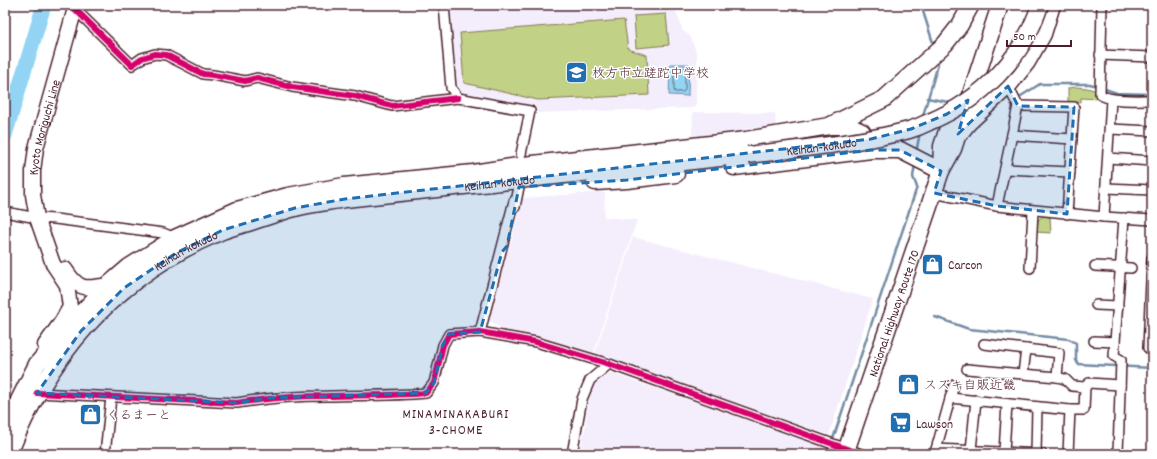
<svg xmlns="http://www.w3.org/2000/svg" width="1157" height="459" font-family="Dekko,'Klee One',sans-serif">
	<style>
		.built { fill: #f4eefc }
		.green { fill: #c1d185; stroke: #867858 }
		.water { fill: #93d4f4; stroke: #768ca4 }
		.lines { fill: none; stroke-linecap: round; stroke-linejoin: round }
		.shore { stroke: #67677b; stroke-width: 1 }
		.stream { stroke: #768ca4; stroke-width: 2.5 }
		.river { stroke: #93d4f4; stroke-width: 15 }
		.street-casing { stroke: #4a1f2b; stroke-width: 12 }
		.primary-casing { stroke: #4a1f2b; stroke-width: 17 }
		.highway-casing { stroke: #4a1f2b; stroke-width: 19 }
		.street { stroke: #fff; stroke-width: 9 }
		.primary { stroke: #fff; stroke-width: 14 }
		.highway { stroke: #fff; stroke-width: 16 }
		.highway-bridge-casing { stroke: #4a1f2b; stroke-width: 19; stroke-linecap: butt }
		.highway-bridge { stroke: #fff; stroke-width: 16 }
		.cycleway-casing { stroke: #fff; stroke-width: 8 }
		.cycleway { stroke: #d6006c; stroke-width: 6 }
		.marked { fill: #1f6fb2; fill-opacity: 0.2; stroke: #1f6fb2; stroke-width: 3; stroke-dasharray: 8 5; stroke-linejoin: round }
		.labels { text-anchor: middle; stroke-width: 3; stroke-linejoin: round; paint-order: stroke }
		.poi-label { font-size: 13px; fill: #4a1f2b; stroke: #fff; text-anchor: start }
		.street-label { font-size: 13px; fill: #4a1f2b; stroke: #fff }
		.neighbourhood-label { font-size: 14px; letter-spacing: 1px; fill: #4a1f2b; stroke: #fff }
	</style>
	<rect width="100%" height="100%" fill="#fff"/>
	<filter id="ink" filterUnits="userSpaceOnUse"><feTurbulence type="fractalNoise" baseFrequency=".025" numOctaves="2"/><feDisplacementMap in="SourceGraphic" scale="8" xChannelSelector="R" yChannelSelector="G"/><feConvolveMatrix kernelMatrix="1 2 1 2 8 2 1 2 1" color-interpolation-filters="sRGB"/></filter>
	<g filter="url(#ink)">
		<g class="built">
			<polygon points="448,5 674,5 683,31 691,37 697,55 696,105 693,108 538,113 535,106 462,93 457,88"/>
			<polygon points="693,112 775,113 776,126 692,136"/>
			<polygon points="605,192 604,217 637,220 593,355 505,332 488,319 504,256 509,250 522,198"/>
			<polygon points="633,237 873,299 829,435 594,356"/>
			<polygon points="606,373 612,373 825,447 823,454 579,454 585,429 589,395 595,382"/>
		</g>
		<g class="green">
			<polygon points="666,14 669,45 636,48 634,16"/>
			<polygon points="624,20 628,49 647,55 649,95 538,100 464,83 460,33"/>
			<polygon points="1076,87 1087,88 1098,91 1098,99 1081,98 1081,102 1068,102 1068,88"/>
			<polygon points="1043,216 1050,217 1051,233 1036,232 1038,220"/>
		</g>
		<polygon class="water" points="670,64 689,64 688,96 669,95"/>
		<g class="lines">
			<polygon class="shore" points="676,68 684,68 685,69 685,90 683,92 675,92 674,90 674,70"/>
			<g class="stream">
				<polyline points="921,5 934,46"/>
				<polyline points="1021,96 1040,84 1090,84 1117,93 1152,94"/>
				<polyline points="927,98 948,102"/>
				<polyline points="922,119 938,64 938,59"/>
				<polyline points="916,153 920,132"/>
				<polyline points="935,317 969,329 1069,339 1076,343 1076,360 1078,364 1152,368"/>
				<polyline points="828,454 917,187 913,177 915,164"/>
			</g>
			<polyline class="river" points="5,135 44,5"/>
			<defs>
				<g id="street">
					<polyline points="68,5 75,9 132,65 142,58 155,54 166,55 203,74 213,75 245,81 257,78 292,87 355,96 392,106 458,98"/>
					<polyline points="444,5 451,88 458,98 530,111 521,154"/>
					<path d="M1102 5 1100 94C1108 102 1140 100 1152 100"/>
					<polyline points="1100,55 1152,57"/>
					<polyline points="1018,106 1074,107 1067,214"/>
					<polyline points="1110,129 1152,131"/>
					<polyline points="1012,135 1072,139"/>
					<polyline points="1108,158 1152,161"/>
					<polyline points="1005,169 1070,172"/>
					<polyline points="1106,188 1152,190"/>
					<polyline points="934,193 997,206 1104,217 1152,220"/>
					<polyline points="997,206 1018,106 1008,86"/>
					<polyline points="515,207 519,187"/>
					<polyline points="5,212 37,218 55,219 163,233 175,238"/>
					<polyline points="1104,217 1111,99"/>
					<polyline points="1095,266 1131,268"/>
					<polyline points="1030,268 1033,211"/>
					<polyline points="1096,305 1118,306"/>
					<polyline points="480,332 514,201"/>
					<polyline points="1094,341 1115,342"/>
					<polyline points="1148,348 1152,258"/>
					<polyline points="1026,349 1023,374 1057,377"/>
					<polyline points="967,369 1023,374"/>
					<polyline points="1085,387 1089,383 1120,385"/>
					<path d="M37 393 237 403C267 398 297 396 328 396 360 395 393 396 426 393L434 383 443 345 449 334 480 332 536 342 609 364 861 454"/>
					<polyline points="950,398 1070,410 1084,410 1085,387 1072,386 1065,379 1057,377 1059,353 984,344"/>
					<polyline points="936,449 1042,454"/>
					<polyline points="971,450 976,400"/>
					<polyline points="1004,452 1007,404"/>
					<polyline points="935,453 954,385"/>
					<polyline points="105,454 111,397"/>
					<polyline points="572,454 582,399 590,380 609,364"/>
					<polyline points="1036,454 1037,407"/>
					<polyline points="1068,454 1070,410"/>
					<polyline points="1118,454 1121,360 1114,356 1124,218"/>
				</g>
				<g id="primary">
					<path d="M65 269C79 291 85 289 108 285"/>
					<path id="s1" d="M45 345 62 321 70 307 67 285 53 264 37 218 33 195V171L36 148 76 5"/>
				</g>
				<g id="highway">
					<polyline points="830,126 849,126 862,132 871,150"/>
					<polyline points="960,133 968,123 1008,86 1027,62 1043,34 1052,5"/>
					<polyline points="734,167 871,150 900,150 941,171"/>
					<polyline points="941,168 942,146 952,116"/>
					<polyline points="595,182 627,180 676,174"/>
					<polyline points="5,428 37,364 79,315 108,285 129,267 175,238 237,210 288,196 344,186 473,173 524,165 746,140 829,126 884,99 945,44 960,25 971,5"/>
					<path id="s2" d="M9 454C50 350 119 274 222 231 232 227 242 225 251 222 266 217 280 212 295 208 311 204 328 202 345 199L748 155"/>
					<path id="s3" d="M845 454 941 171 953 149 1000 5"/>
				</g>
			</defs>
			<use href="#street" class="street-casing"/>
			<use href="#primary" class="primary-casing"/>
			<use href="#highway" class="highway-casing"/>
			<use href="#street" class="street"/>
			<use href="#primary" class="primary"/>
			<use href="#highway" class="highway"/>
			<defs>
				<g id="highway-bridge">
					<path id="s4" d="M748 155C802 148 857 144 909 130 916 128 923 125 929 122 981 100 1023 59 1040 5"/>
				</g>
			</defs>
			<use href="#highway-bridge" class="highway-bridge-casing"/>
			<use href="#highway-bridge" class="highway-bridge"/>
			<defs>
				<g id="cycleway">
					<polyline points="68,5 75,9 132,65 142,58 155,54 166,55 203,74 213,75 245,81 257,78 292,87 355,96 392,106 458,98"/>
					<path d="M37 393 237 403C267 398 297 396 328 396 360 395 393 396 426 393L434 383 443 345 449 334 480 332 536 342 609 364 861 454"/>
				</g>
			</defs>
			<use href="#cycleway" class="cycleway-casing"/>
			<use href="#cycleway" class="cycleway"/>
		</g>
	</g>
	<path class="marked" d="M1008 86 1018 106 1074 107 1067 214 997 206 934 193 941 171 900 150H871L627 180 519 187 507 246 502 252 480 332 449 334 443 345 434 383 426 393 268 398 237 403 37 393 81 331 124 288 176 253 223 230 295 208 345 199 871 139 911 129 947 114 968 100 958 134Z"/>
	<defs>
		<symbol id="school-square" viewBox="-11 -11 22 22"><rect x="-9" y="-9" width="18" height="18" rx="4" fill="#1f6fb2" stroke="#fff"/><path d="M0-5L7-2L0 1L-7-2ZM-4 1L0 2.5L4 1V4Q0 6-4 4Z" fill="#fff"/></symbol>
		<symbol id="shop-square" viewBox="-11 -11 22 22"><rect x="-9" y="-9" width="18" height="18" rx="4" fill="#1f6fb2" stroke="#fff"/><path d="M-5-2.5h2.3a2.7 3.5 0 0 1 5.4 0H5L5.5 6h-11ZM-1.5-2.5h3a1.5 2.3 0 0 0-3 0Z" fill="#fff"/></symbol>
		<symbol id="supermarket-square" viewBox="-11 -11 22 22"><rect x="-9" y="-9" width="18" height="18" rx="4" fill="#1f6fb2" stroke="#fff"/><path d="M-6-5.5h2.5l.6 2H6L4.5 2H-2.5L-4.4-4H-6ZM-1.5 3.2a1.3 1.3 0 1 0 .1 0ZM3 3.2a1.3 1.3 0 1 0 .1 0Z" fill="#fff"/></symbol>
	</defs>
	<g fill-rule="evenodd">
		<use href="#school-square" x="564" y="60" width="25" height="25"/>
		<use href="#shop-square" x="920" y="252" width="25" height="25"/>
		<use href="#shop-square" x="896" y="372" width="25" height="25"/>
		<use href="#shop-square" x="78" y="402" width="25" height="25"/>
		<use href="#supermarket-square" x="888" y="410" width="25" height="25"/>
	</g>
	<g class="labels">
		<g class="poi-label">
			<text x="592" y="77">枚方市立蹉跎中学校</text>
			<text x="948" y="269">Carcon</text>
			<text x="924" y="389">スズキ自販近畿</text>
			<text x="106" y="419">くるまーと</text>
			<text x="916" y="428">Lawson</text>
		</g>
		<g class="street-label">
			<text dy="5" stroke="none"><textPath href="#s1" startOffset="234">Kyoto Moriguchi Line</textPath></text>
			<text dy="5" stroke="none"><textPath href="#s4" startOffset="74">Keihan-kokudo</textPath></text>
			<text dy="5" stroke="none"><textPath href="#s2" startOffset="600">Keihan-kokudo</textPath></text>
			<text dy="5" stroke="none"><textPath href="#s2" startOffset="276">Keihan-kokudo</textPath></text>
			<text dy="5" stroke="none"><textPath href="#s3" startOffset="149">National Highway Route 170</textPath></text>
		</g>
		<g class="neighbourhood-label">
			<text x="456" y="418">MINAMINAKABURI<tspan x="456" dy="16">3-CHOME</tspan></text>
		</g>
	</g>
	<rect width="1157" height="459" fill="none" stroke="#fff" stroke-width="20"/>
	<rect x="10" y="10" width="1137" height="439" fill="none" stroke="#4a1f2b" stroke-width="1.5" filter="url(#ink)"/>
	<path d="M1007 40v6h64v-6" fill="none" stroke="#4a1f2b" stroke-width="2"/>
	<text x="1013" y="40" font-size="12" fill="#4a1f2b" stroke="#ffffff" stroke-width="3" paint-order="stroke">50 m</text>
</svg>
